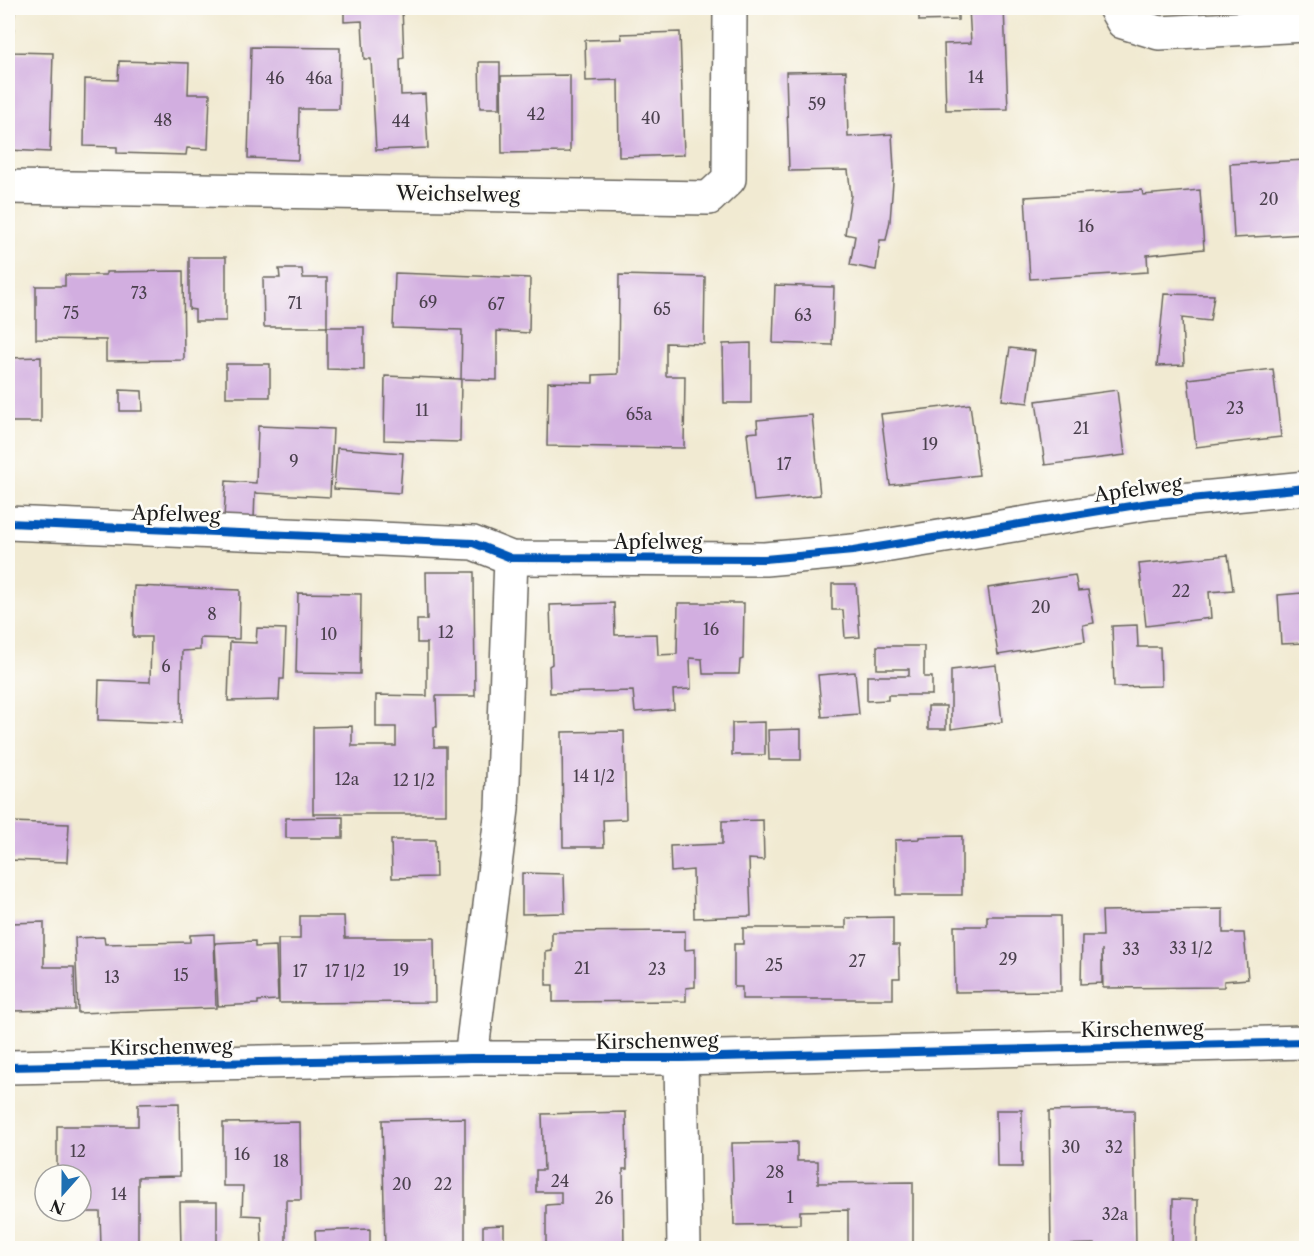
<svg xmlns="http://www.w3.org/2000/svg" width="1314" height="1256" font-family="'Libre Caslon Text',serif">
	<style>
		.building { fill: #d2aee0 }
		.lines { fill: none; stroke-linecap: round; stroke-linejoin: round }
		.minor-casing { stroke: #67645c; stroke-width: 36 }
		.minor { stroke: #fff; stroke-width: 33 }
		.cycleway-casing { stroke: #fdfcf7; stroke-width: 11 }
		.cycleway { stroke: #0057b8; stroke-width: 8 }
		.labels { text-anchor: middle; stroke-width: 5; stroke-linejoin: round; paint-order: stroke }
		.number-label { font-size: 16px; fill: #4a404d }
		.street-label { font-size: 20px; fill: #1c1c1c; stroke: #fdfcf7 }
	</style>
	<rect width="100%" height="100%" fill="#fdfcf7"/>
	<filter id="ink" filterUnits="userSpaceOnUse"><feTurbulence type="fractalNoise" baseFrequency=".0167" numOctaves="2"/><feDisplacementMap in="SourceGraphic" scale="12" xChannelSelector="R" yChannelSelector="G"/><feConvolveMatrix kernelMatrix="1 2 1 2 8 2 1 2 1" color-interpolation-filters="sRGB"/></filter>
	<filter id="wash" filterUnits="userSpaceOnUse"><feTurbulence type="fractalNoise" baseFrequency=".008" numOctaves="4" result="noise"/><feDisplacementMap in="SourceGraphic" scale="24" xChannelSelector="R" yChannelSelector="G"/><feGaussianBlur stdDeviation="1.35" result="paint"/><feColorMatrix in="noise" values="0 0 0 0 0 0 0 0 0 0 0 0 0 0 0 0 0 1.4 0 .05"/><feComposite in="paint" operator="in"/></filter>
	<g filter="url(#wash)">
		<rect width="100%" height="100%" fill="#f1ead2"/>
		<g id="blocks">
			<g class="building">
				<polygon points="8,8 15,8 12,52 53,53 50,152 8,150"/>
				<polygon points="344,8 402,8 404,58 400,59 401,95 425,94 428,148 376,150 371,59 364,59 362,21 344,22"/>
				<polygon points="919,8 958,8 958,20 919,21"/>
				<polygon points="969,8 1004,8 1008,109 946,110 944,44 971,43"/>
				<polygon points="680,32 684,155 619,157 618,80 586,81 585,40 622,39 621,34"/>
				<polygon points="251,47 340,48 339,109 299,109 298,160 248,158"/>
				<polygon points="119,61 189,63 188,94 210,94 208,149 187,148 186,155 117,153 117,147 84,146 85,79 118,80"/>
				<polygon points="479,62 500,62 500,108 480,108"/>
				<polygon points="846,71 848,137 892,134 894,169 890,221 886,240 880,240 876,270 850,265 855,236 845,234 851,195 848,170 789,171 786,72"/>
				<polygon points="570,75 570,152 502,153 501,76"/>
				<polygon points="1306,160 1306,234 1234,238 1230,164"/>
				<polygon points="1142,190 1143,195 1200,190 1204,249 1147,255 1148,272 1030,279 1025,197"/>
				<polygon points="189,257 226,257 226,321 195,321 195,310 189,309"/>
				<polygon points="279,269 302,269 303,278 327,278 327,327 264,327 263,278 280,278"/>
				<polygon points="183,271 184,360 106,361 106,340 36,339 36,286 65,286 65,275 106,275 106,272"/>
				<polygon points="395,273 530,278 529,333 497,331 497,380 461,379 462,330 393,328"/>
				<polygon points="619,275 705,277 704,344 666,343 666,376 685,376 684,448 547,446 548,382 593,383 593,375 618,374"/>
				<polygon points="775,285 834,287 832,345 773,343"/>
				<polygon points="1164,294 1214,295 1210,321 1182,318 1184,365 1157,366"/>
				<polygon points="327,327 364,327 364,370 327,369"/>
				<polygon points="751,343 751,403 724,403 723,344"/>
				<polygon points="1010,348 1035,351 1028,403 1002,400"/>
				<polygon points="41,357 41,422 8,422 8,358"/>
				<rect x="226" y="364" width="44" height="33"/>
				<polygon points="1273,369 1281,437 1196,447 1188,379"/>
				<polygon points="385,376 461,379 460,442 384,440"/>
				<polygon points="120,390 142,391 143,411 120,411"/>
				<polygon points="1117,390 1125,455 1045,465 1036,401"/>
				<polygon points="970,404 979,475 890,485 881,414"/>
				<polygon points="812,415 820,495 754,501 747,433 758,432 757,420"/>
				<polygon points="258,426 333,429 330,497 255,493 254,519 224,518 226,481 256,483"/>
				<polygon points="337,448 403,453 400,493 334,489"/>
				<polygon points="1228,555 1233,590 1209,592 1211,618 1146,626 1139,564"/>
				<polygon points="426,572 474,572 475,696 436,696 437,727 434,727 434,747 446,747 446,814 313,814 313,727 352,726 352,746 396,746 396,727 376,727 376,695 427,696 427,643 417,643 417,620 427,620"/>
				<polygon points="1075,575 1078,591 1088,590 1094,623 1083,625 1085,641 998,655 988,588"/>
				<polygon points="832,584 856,584 860,637 845,638 843,610 832,610"/>
				<polygon points="134,586 240,590 239,639 200,638 200,650 182,651 181,723 98,720 99,680 150,682 151,637 133,637"/>
				<polygon points="298,593 361,594 360,674 296,673"/>
				<polygon points="1302,593 1305,643 1281,644 1278,595"/>
				<polygon points="614,603 615,635 657,634 658,655 677,654 678,603 744,603 743,659 740,660 739,674 703,674 702,659 690,658 691,689 673,690 674,709 635,712 633,691 550,693 549,666 552,664 550,605"/>
				<polygon points="1137,625 1138,647 1160,647 1161,686 1114,687 1112,626"/>
				<polygon points="257,628 286,629 284,679 280,679 279,700 228,701 230,642 256,643"/>
				<polygon points="877,646 924,646 924,677 932,677 932,695 888,695 888,700 867,701 867,676 909,676 909,669 877,669"/>
				<polygon points="996,665 1002,722 951,729 951,670"/>
				<polygon points="855,672 859,714 822,717 818,675"/>
				<rect x="928" y="706" width="18" height="23"/>
				<polygon points="765,722 765,755 732,755 732,723"/>
				<polygon points="801,729 801,760 769,760 768,730"/>
				<polygon points="624,731 626,819 603,820 604,847 563,847 562,732"/>
				<polygon points="343,817 343,838 286,838 286,818"/>
				<polygon points="763,820 764,860 749,859 751,916 694,918 693,870 671,872 670,846 722,844 722,821"/>
				<polygon points="11,822 69,824 67,862 8,860 8,832 11,832"/>
				<polygon points="962,836 962,895 896,895 895,840 919,839 919,837"/>
				<polygon points="391,840 435,840 436,877 392,878"/>
				<polygon points="522,873 564,874 565,913 522,914"/>
				<polygon points="1223,909 1223,933 1244,933 1248,979 1224,981 1224,987 1103,988 1102,949 1102,983 1081,984 1082,936 1103,936 1102,911"/>
				<polygon points="300,916 344,916 345,938 434,938 435,1002 279,1003 278,939 300,939"/>
				<polygon points="987,916 1060,916 1061,991 955,992 954,926 987,926"/>
				<polygon points="893,917 893,945 899,945 900,978 893,978 893,999 742,999 742,987 734,987 734,944 743,944 743,928 846,928 846,918"/>
				<polygon points="44,922 44,967 74,967 75,1010 8,1011 10,923"/>
				<polygon points="685,931 685,950 695,949 695,987 686,988 686,1001 553,1002 553,985 546,985 546,952 552,951 552,932"/>
				<polygon points="214,934 216,1008 78,1013 75,938 104,937 105,944 190,942 190,935"/>
				<polygon points="255,941 255,947 276,946 278,1000 258,1001 258,1004 218,1006 215,943"/>
				<polygon points="179,1103 180,1176 138,1177 138,1248 101,1248 100,1212 81,1212 81,1175 57,1175 57,1126 138,1126 138,1104"/>
				<polygon points="996,1110 1022,1110 1022,1167 997,1167"/>
				<polygon points="1092,1110 1134,1110 1136,1248 1095,1248 1095,1244 1051,1245 1049,1111"/>
				<polygon points="626,1112 627,1169 623,1169 624,1248 546,1248 546,1205 561,1204 561,1192 536,1192 536,1170 544,1170 542,1114"/>
				<polygon points="465,1118 465,1248 385,1248 382,1120"/>
				<polygon points="300,1122 301,1200 286,1200 286,1248 262,1248 261,1216 242,1215 243,1186 223,1186 223,1123"/>
				<polygon points="797,1142 797,1161 818,1161 818,1183 913,1182 913,1248 848,1248 848,1210 800,1211 800,1224 734,1225 732,1143"/>
				<polygon points="1173,1199 1198,1200 1197,1248 1172,1248"/>
				<polygon points="180,1202 217,1202 217,1248 181,1248"/>
				<polygon points="504,1225 504,1248 483,1248 483,1226"/>
				<polygon points="370,1229 370,1248 316,1248 315,1231"/>
			</g>
		</g>
	</g>
	<g filter="url(#ink)">
		<use href="#blocks" fill-opacity="0" stroke="#67645c" stroke-width="1.5"/>
		<g class="lines">
			<defs>
				<g id="minor">
					<polyline points="1115,8 1123,22 1159,33 1306,25"/>
					<polyline points="8,187 709,198 729,179 730,8"/>
					<polyline points="8,523 473,543 511,558 765,559 853,551 1149,503 1306,488"/>
					<polyline points="471,1058 502,809 511,558"/>
					<polyline points="681,1058 684,1248"/>
					<polyline points="8,1067 471,1058 681,1058 1306,1042"/>
				</g>
			</defs>
			<use href="#minor" class="minor-casing"/>
			<use href="#minor" class="minor"/>
			<defs>
				<g id="cycleway">
					<polyline points="8,523 473,543 511,558 765,559 853,551 1149,503 1306,488"/>
					<polyline points="8,1067 471,1058 681,1058 1306,1042"/>
				</g>
			</defs>
			<use href="#cycleway" class="cycleway-casing"/>
			<use href="#cycleway" class="cycleway"/>
		</g>
	</g>
	<g class="labels">
		<g class="number-label">
			<text x="976" y="83">14</text>
			<text x="275" y="84">46</text>
			<text x="319" y="84">46a</text>
			<text x="817" y="110">59</text>
			<text x="536" y="120">42</text>
			<text x="651" y="124">40</text>
			<text x="163" y="126">48</text>
			<text x="401" y="127">44</text>
			<text x="1269" y="205">20</text>
			<text x="1086" y="232">16</text>
			<text x="139" y="299">73</text>
			<text x="428" y="308">69</text>
			<text x="295" y="309">71</text>
			<text x="496" y="310">67</text>
			<text x="662" y="315">65</text>
			<text x="71" y="319">75</text>
			<text x="803" y="321">63</text>
			<text x="1235" y="414">23</text>
			<text x="422" y="416">11</text>
			<text x="639" y="420">65a</text>
			<text x="1081" y="434">21</text>
			<text x="930" y="450">19</text>
			<text x="294" y="467">9</text>
			<text x="784" y="470">17</text>
			<text x="1181" y="597">22</text>
			<text x="1041" y="613">20</text>
			<text x="212" y="620">8</text>
			<text x="711" y="635">16</text>
			<text x="446" y="638">12</text>
			<text x="329" y="640">10</text>
			<text x="166" y="672">6</text>
			<text x="594" y="782">14 1/2</text>
			<text x="347" y="785">12a</text>
			<text x="414" y="786">12 1/2</text>
			<text x="1191" y="954">33 1/2</text>
			<text x="1131" y="955">33</text>
			<text x="1008" y="965">29</text>
			<text x="857" y="967">27</text>
			<text x="774" y="971">25</text>
			<text x="582" y="974">21</text>
			<text x="657" y="975">23</text>
			<text x="401" y="976">19</text>
			<text x="300" y="977">17</text>
			<text x="345" y="977">17 1/2</text>
			<text x="181" y="981">15</text>
			<text x="112" y="983">13</text>
			<text x="1071" y="1153">30</text>
			<text x="1114" y="1153">32</text>
			<text x="78" y="1157">12</text>
			<text x="242" y="1160">16</text>
			<text x="281" y="1167">18</text>
			<text x="775" y="1178">28</text>
			<text x="560" y="1187">24</text>
			<text x="402" y="1190">20</text>
			<text x="443" y="1190">22</text>
			<text x="119" y="1200">14</text>
			<text x="790" y="1203">1</text>
			<text x="604" y="1204">26</text>
			<text x="1115" y="1220">32a</text>
		</g>
		<g class="street-label">
			<text transform="translate(458 194) rotate(1)" y="7">Weichselweg</text>
			<text transform="translate(1138 489) rotate(-8)" y="7">Apfelweg</text>
			<text transform="translate(176 514) rotate(2)" y="7">Apfelweg</text>
			<text x="658" y="549">Apfelweg</text>
			<text transform="translate(1142 1029) rotate(-1)" y="7">Kirschenweg</text>
			<text transform="translate(657 1041) rotate(-1)" y="7">Kirschenweg</text>
			<text transform="translate(171 1047) rotate(-1)" y="7">Kirschenweg</text>
		</g>
	</g>
	<rect width="1314" height="1256" fill="none" stroke="#fdfcf7" stroke-width="30"/>
	<g transform="translate(63 1193) rotate(201)"><circle r="28" fill="#fdfcf7" stroke="#a3a29f" stroke-width="1.5"/>
	<path d="M0-4.5L10 22L0 15L-10 22Z" fill="#1f6fb2"/>
	<text y="-9" font-size="16" font-weight="bold" text-anchor="middle" fill="#1c1c1c">N</text>
	</g>
</svg>
